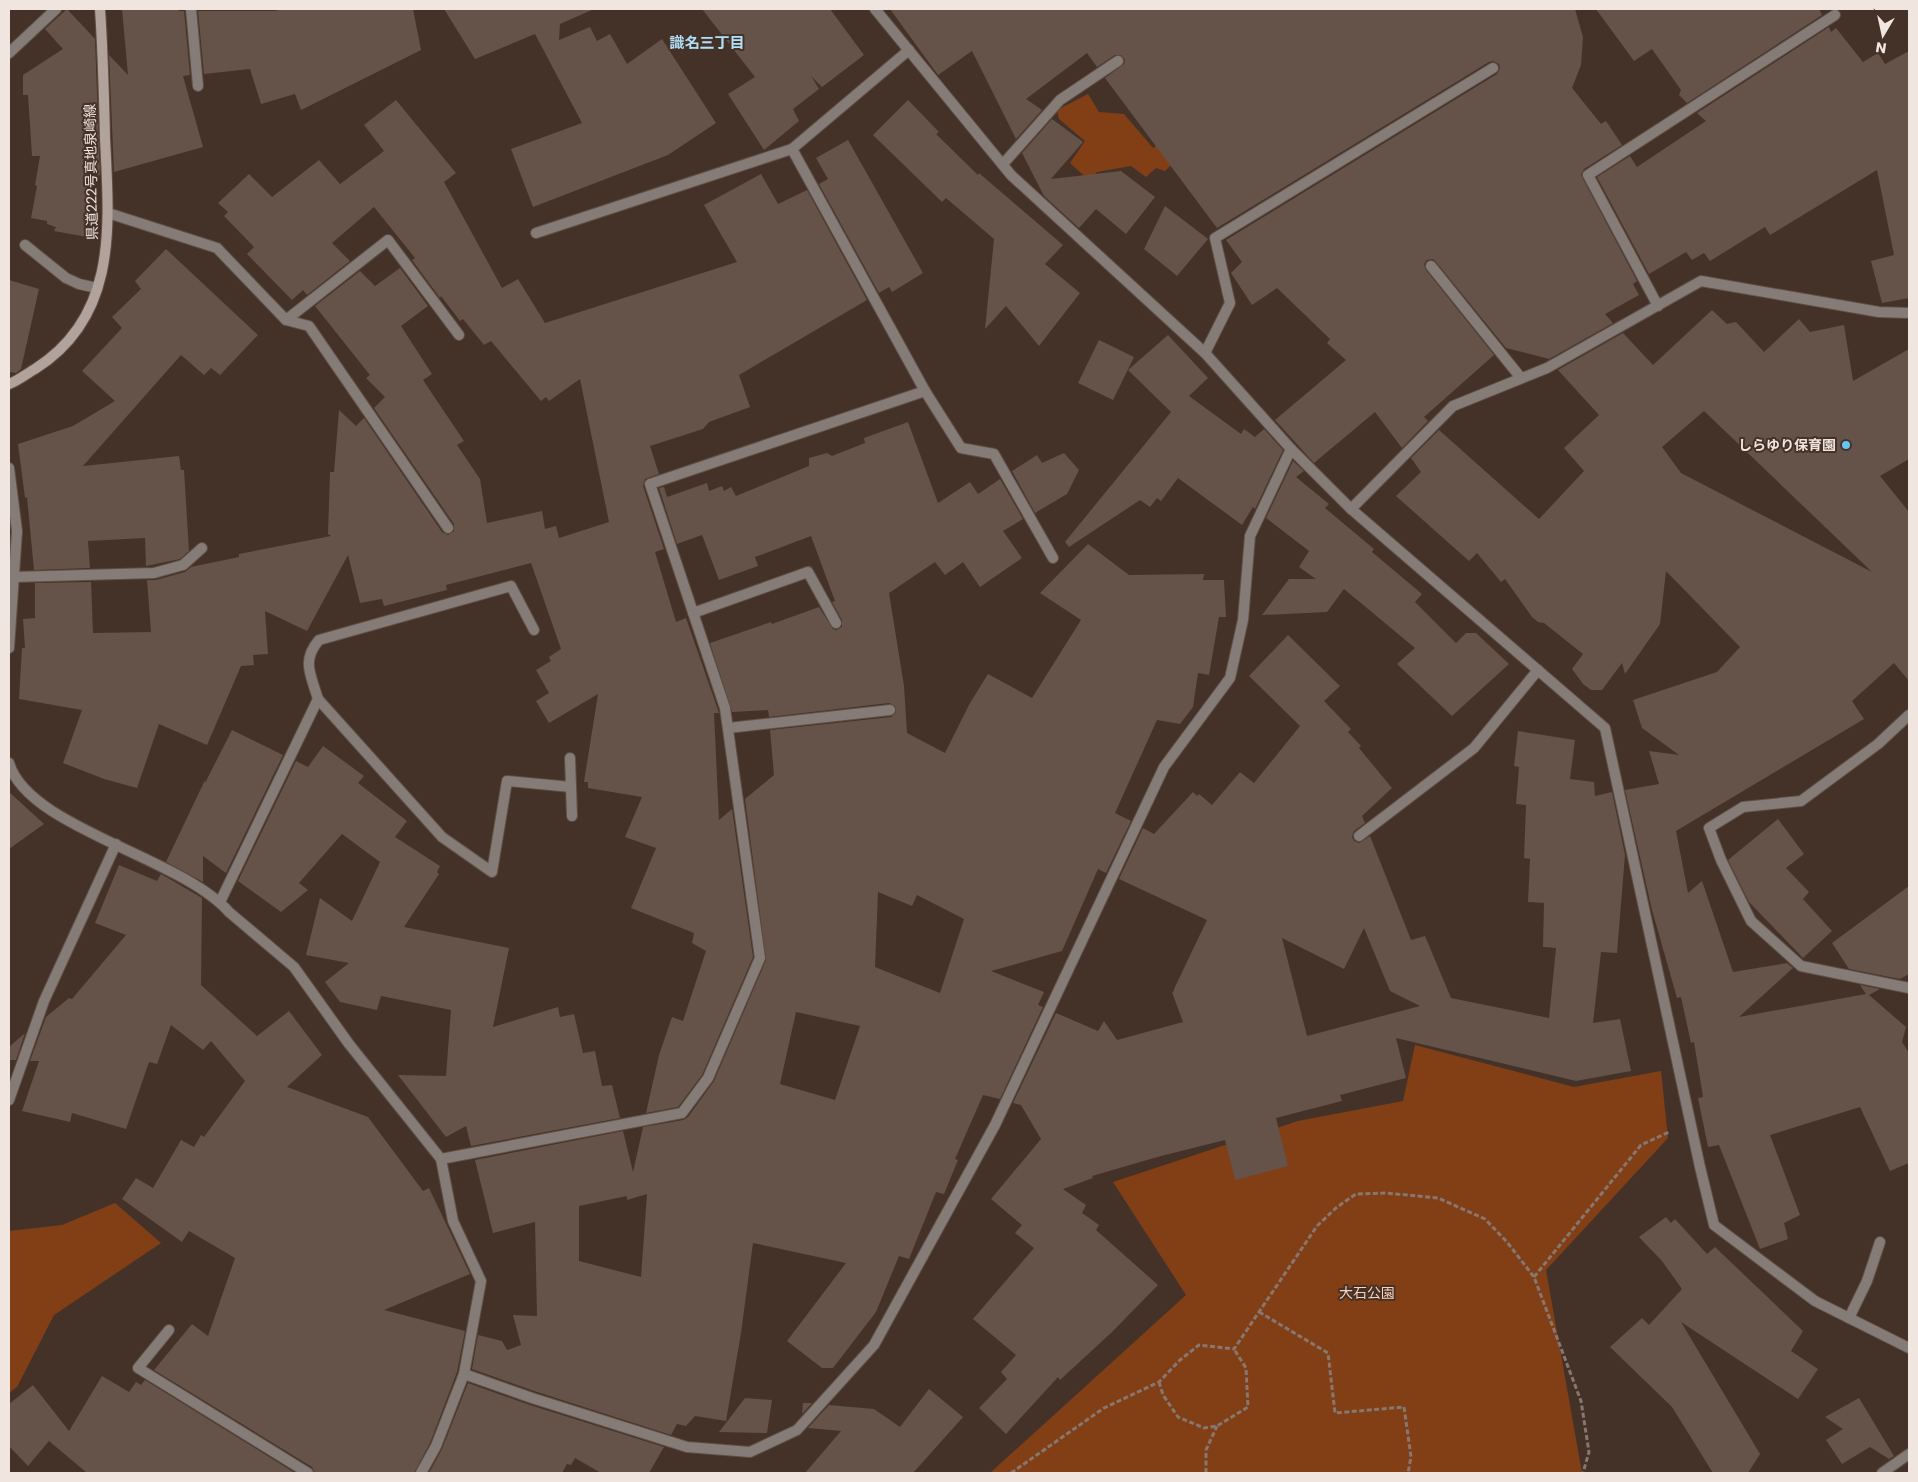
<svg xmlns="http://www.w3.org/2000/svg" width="1918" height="1482" font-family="Poppins,'Noto Sans JP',sans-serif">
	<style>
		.green { fill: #823f16 }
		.building { fill: #655248; fill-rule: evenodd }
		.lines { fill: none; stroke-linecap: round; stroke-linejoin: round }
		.minor-casing { stroke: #604f46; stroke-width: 12 }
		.secondary-casing { stroke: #604f46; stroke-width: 12 }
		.path { stroke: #877770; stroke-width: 3; stroke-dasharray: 5 2.5; stroke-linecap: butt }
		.minor { stroke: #857c77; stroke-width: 10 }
		.secondary { stroke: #b1a29b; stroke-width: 10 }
		.poi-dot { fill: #64c5ee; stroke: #443229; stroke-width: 2 }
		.labels { text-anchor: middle; stroke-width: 4; stroke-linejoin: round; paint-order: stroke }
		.street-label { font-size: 14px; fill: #f1e5e0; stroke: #443229 }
		.poi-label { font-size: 14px; font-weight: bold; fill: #f1e5e0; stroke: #443229; text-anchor: end }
		.park-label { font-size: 14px; fill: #fdd0b9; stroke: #443229 }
		.neighbourhood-label { font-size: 15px; font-weight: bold; fill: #b0e1f8; stroke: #443229 }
	</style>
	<rect width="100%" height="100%" fill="#443229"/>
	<g class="green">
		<polygon points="1088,94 1099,112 1124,114 1153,148 1170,138 1182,155 1165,171 1156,168 1146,177 1131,166 1097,172 1090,181 1070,163 1085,141 1059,119 1057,110"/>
		<polygon points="1415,1045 1574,1087 1661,1071 1668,1138 1546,1270 1582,1473 990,1473 1186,1295 1113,1182 1298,1121 1403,1101"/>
		<polygon points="115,1203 161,1243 54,1315 17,1387 9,1393 9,1231 62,1225"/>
	</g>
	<g class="building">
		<polygon points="67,9 95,39 100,175 92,177 87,237 54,231 56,227 47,224 47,221 31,218 37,186 35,185 40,156 32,156 28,95 23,95 23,75 63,49 45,29"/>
		<polygon points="122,9 178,9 179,11 184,11 190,75 183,76 203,147 114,172 109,55 128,75"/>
		<polygon points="283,9 413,9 421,50 301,110 295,94 261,104 250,69 204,74 198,11 275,11"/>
		<polygon points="444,9 594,9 560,24 559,40 590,27 597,41 610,34 627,64 662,39 716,123 668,155 533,207 511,149 582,123 535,34 475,59"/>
		<polygon points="702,9 830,9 864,55 822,87 811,76 819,89 793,109 799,121 764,150 728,94 755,77"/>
		<polygon points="890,9 1575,9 1583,37 1581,65 1572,88 1601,124 1606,121 1622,145 1584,169 1581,175 1637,281 1633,284 1639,295 1605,314 1613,323 1549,359 1506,348 1436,262 1433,259 1427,260 1424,264 1426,270 1494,355 1424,417 1428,421 1402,448 1375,412 1314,463 1275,420 1346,360 1327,343 1330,339 1277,288 1252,305 1231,273 1242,262 1226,240 1497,74 1500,68 1499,64 1493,61 1489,62 1217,228 1105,78 1124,64 1125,60 1121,55 1115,55 1097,67 1087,53 1026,99 1042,110 1016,139 972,51 938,75"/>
		<polygon points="1596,9 1819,9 1822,15 1687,103 1679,95 1681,90 1652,49 1634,61"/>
		<polygon points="1829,27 1831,32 1836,28 1863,62 1878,53 1885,64 1909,51 1909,298 1882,303 1871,261 1894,255 1877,170 1770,235 1765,227 1710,261 1704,253 1692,260 1686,252 1649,274 1597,177 1630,156 1637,167 1706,121 1697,113"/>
		<polygon points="396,100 456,173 444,182 502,288 518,279 545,323 737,262 704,205 761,174 778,204 807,190 867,300 739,375 750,407 709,422 703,429 650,446 659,474 645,479 643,486 664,549 655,552 676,622 686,618 718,710 719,713 714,713 719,820 732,809 753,957 702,1075 678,1107 646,1113 659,1055 672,1017 683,1021 706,951 692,943 694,933 631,908 656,848 625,837 642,797 588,788 588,782 584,782 598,694 549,723 536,701 549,693 536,670 551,661 549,657 561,649 531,563 446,585 447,590 384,606 382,599 360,603 348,555 307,631 265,611 268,654 253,655 254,665 241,666 207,745 159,724 137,788 104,779 63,763 82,710 19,699 22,648 25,648 23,619 35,618 35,583 91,582 93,633 151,632 147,580 156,580 185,572 191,567 239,557 239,554 331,536 328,534 330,472 334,472 339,410 356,426 364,418 442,532 448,535 454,531 454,524 374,408 385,397 366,378 370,375 315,306 360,271 375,286 400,268 428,306 401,326 432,374 423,380 464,441 457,445 480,479 487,523 542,511 545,529 556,526 559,538 609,522 580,379 549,401 546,397 541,401 491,341 484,345 463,319 460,321 441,296 440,298 412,260 415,258 374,207 332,243 350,261 307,295 303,290 292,300 247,254 254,247 224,216 228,212 218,203 249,174 272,197 319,160 340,184 384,151 364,125"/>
		<polygon points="908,100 939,132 936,134 978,175 979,173 1063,245 1045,264 1080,293 1039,346 1006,306 985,329 994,239 946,198 942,202 873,135"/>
		<polygon points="1052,119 1083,142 1051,179 1121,171 1155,197 1126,234 1096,209 1079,228 1044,196 1022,153"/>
		<polygon points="848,140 923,273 892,292 889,287 879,293 819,184 828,179 816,158"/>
		<polygon points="1165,206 1208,239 1177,276 1144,249"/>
		<polygon points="166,249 258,335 220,375 211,368 204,375 181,355 83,466 179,456 181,470 184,470 189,551 180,559 146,566 145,538 88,541 90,568 34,570 27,497 25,498 18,444 73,426 115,401 82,371 122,328 112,317 141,289 135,281"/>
		<polygon points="9,280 39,289 21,369 16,373 9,372"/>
		<path d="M1712 310 1727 324 1736 322 1764 352 1799 319 1810 332 1844 325 1853 381 1909 349V459L1880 476 1909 512V681L1894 663 1852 701 1864 719 1676 831 1688 893 1702 881 1733 972 1787 963 1793 968 1739 1017 1866 994 1860 985 1880 989 1869 995 1906 1027 1902 1042 1909 1053V1163L1890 1171 1860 1107 1770 1135 1800 1215 1784 1223 1788 1239 1760 1249 1719 1145 1708 1147 1698 1098 1703 1097 1694 1042 1691 1043 1681 997 1677 998 1652 910 1625 790 1659 784 1649 751 1679 755 1642 728 1633 700 1717 672 1740 647 1666 571 1660 624 1625 674 1622 663 1602 690H1591L1583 684 1572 669 1583 654 1544 623 1538 622 1532 617 1505 579 1501 582 1477 553 1469 561 1396 496 1421 472 1411 458 1439 430 1539 519 1584 471 1564 448 1599 415 1558 370 1623 333 1653 365ZM1704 411 1872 572 1681 473 1662 447Z"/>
		<polygon points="1168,335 1208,378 1189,396 1241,434 1244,429 1255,437 1264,429 1283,450 1255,509 1253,507 1242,525 1178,478 1161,501 1157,498 1150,507 1140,500 1069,547 1065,542 1171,412 1128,370"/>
		<polygon points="1099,340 1134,357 1113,400 1078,383"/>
		<path d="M908 422 938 503 970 482 978 494 1000 479 1023 519 1003 531 1022 558 980 587 963 562 945 575 935 562 889 593 904 686 907 733 945 753 970 703 988 674 1032 698 1081 620 1040 593 1088 544 1129 575 1204 574 1203 580H1224L1226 617H1219L1209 675 1198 673 1193 707 1180 724 1157 720 1115 813 1131 821 1106 873 1098 869 1062 951 991 971 1044 992 1038 1005 1043 1007 1000 1099 983 1095 955 1159 958 1160 944 1194 936 1192 909 1259 899 1256 876 1312 833 1368H822L787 1341 846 1263 753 1243 741 1333 726 1421 695 1416 686 1426 677 1424 671 1435 534 1391 472 1369 478 1335 502 1341 507 1350 521 1345 513 1315 537 1316 535 1222 493 1233 475 1160 623 1131 633 1172 643 1127 683 1120 688 1117 714 1081 766 960 745 799 774 775 770 730 891 717 896 712 895 706 889 703 769 717 768 710 732 712 710 643 771 622 772 624 819 607 833 629 836 630 842 627V620L832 602 835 601 811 536 755 557 758 566 719 580 702 535 677 544 659 488 664 487 667 497 707 483 709 491 722 486 724 491 731 487 736 496 809 466V458L827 453 832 456 865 443 864 438ZM878 892 912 906 917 895 964 919 940 993 875 967ZM796 1012 860 1026 835 1100 780 1084ZM647 1194 641 1277 579 1261V1206L627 1196V1200Z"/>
		<polygon points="1064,453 1079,470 1067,494 1035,513 1012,471 1037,455 1042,463"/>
		<polygon points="1293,461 1304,471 1296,477 1329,504 1325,508 1374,549 1372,552 1422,594 1415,602 1456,643 1466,633 1476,633 1509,664 1452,716 1397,664 1415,648 1344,589 1327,612 1262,615 1289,579 1316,579 1299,567 1309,551 1266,518"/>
		<path d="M1288 635 1340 686 1324 701 1351 729 1348 732 1361 746 1359 748 1392 788 1362 816 1365 823 1354 831 1352 837 1354 841 1359 843 1370 836 1411 940 1425 936 1451 998 1549 1018 1556 948 1543 947 1544 903 1528 902 1530 859 1524 858 1526 805 1516 804 1519 767 1514 766 1518 731 1575 740 1570 779 1594 782 1595 796 1612 792 1625 855 1617 953 1601 952 1593 1023 1620 1019 1631 1071 1576 1081 1396 1038 1406 1078 1340 1095 1342 1101 1276 1118 1288 1166 1235 1180 1225 1140 1161 1156 1092 1176 1093 1178 1063 1189 1086 1205 1082 1213 1099 1225 1096 1230 1158 1285 1112 1332 1060 1380 1058 1377 1006 1434 979 1408 1007 1379 1001 1372 1016 1355 973 1319 1034 1248 1015 1233 1022 1225 991 1199 1041 1139 1021 1105 1013 1103 1056 1013 1098 1031 1104 1021 1117 1040 1183 1022 1172 992 1174 991V989L1207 920 1119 879 1143 828 1154 834 1193 792 1197 796 1199 794 1212 805 1240 772 1254 783 1300 726 1249 676ZM1364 928 1390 991 1420 1006 1307 1036 1282 938 1344 969Z"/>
		<polygon points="232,730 283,755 226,873 203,856 203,882 166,862 205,780 205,783"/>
		<polygon points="323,746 364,776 358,783 407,821 395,837 440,866 437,872 439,874 404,927 509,948 493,1027 558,1007 560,1017 574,1014 583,1053 595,1051 602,1086 612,1085 620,1118 471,1146 466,1126 446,1137 398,1075 446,1076 451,1010 381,996 377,1010 340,1002 325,982 349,963 306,955 320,898 352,921 380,862 342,834 299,883 308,890 281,912 238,881 296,761 308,767"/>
		<polygon points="9,792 44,824 9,849"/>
		<polygon points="1778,819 1804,854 1786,868 1809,892 1803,899 1832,931 1803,958 1749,902 1728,860"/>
		<polygon points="119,865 157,881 161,874 202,898 201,985 257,1036 289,1011 322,1055 287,1087 368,1117 423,1191 429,1188 470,1274 384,1310 465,1331 457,1372 430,1443 414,1473 315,1473 312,1467 154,1370 192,1324 208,1336 235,1258 189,1231 182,1242 122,1199 136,1178 153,1188 181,1140 194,1147 201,1135 204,1137 245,1081 211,1041 203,1050 171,1025 157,1064 149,1062 126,1129 72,1113 70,1122 22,1111 39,1061 30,1061 46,1017 69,998 72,999 126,935 95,923"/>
		<polygon points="1909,886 1909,974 1900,979 1849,969 1832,943"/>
		<polygon points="25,1033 16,1060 9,1060 9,1047"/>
		<polygon points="1666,1217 1671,1223 1675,1219 1707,1254 1715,1247 1803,1331 1791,1351 1818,1369 1798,1399 1681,1322 1760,1454 1748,1473 1713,1473 1672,1407 1610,1347 1642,1318 1649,1325 1682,1289 1662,1261 1639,1237"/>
		<polygon points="102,1376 129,1392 136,1382 141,1385 145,1380 295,1473 87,1473 49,1441 28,1466 9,1446 9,1404 33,1385 69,1431"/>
		<polygon points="468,1383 530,1405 664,1447 649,1473 601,1473 575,1458 571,1465 567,1464 562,1473 429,1473 442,1449"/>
		<polygon points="929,1389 963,1417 913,1473 805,1473 841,1431 808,1428 829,1405 874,1409 900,1427"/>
		<polygon points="745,1398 772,1400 767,1433 719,1432"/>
		<polygon points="1859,1398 1894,1456 1889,1459 1870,1447 1842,1464 1826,1440 1843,1429 1825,1417"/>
		<polygon points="803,1403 812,1403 802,1414"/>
	</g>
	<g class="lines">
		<defs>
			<g id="minor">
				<polyline points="191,9 198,86"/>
				<polyline points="875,9 1011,175 1205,353 1291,449 1351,509 1605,728 1700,1167 1714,1225 1815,1301 1909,1348"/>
				<polyline points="9,53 56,9"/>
				<polyline points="1003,164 1060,100 1118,61"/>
				<polyline points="108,213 217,248 286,320 309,326 448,528"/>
				<polyline points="536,233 792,149"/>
				<polyline points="25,245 66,278 79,284 97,288"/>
				<polyline points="1431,266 1521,378"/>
				<polyline points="1658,306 1588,175 1835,15"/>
				<polyline points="286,320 388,240 459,335"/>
				<polyline points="1205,353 1230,303 1215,238 1493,68"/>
				<polyline points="925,391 961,448 994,454 1053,558"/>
				<polyline points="9,468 17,531 9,648"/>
				<polyline points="1351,509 1453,406 1547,368 1701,281 1879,312 1909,313"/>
				<polyline points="14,577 154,573 183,565 202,548"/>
				<polyline points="693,613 808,572 836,623"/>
				<path d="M318 699C311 675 301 661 319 640L511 586 534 630"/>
				<polyline points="1909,715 1878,744 1801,801 1743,807 1709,828 1721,860 1751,921 1801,966 1909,988"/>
				<polyline points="728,728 890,710"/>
				<polyline points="570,758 572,816"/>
				<path d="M9 763C28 828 181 857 229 912L294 967 349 1044 441 1159 453 1221 481 1281 464 1374 532 1398 687 1447 750 1452 797 1430 874 1345 995 1125 1164 767 1230 678 1243 620 1250 536 1291 449"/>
				<polyline points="1359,836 1474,748 1538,670"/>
				<polyline points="220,902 318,699 442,837 492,872 507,781 571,787"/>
				<polyline points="9,1100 44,1001 116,844"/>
				<polyline points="441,1159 682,1113 708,1078 760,958 725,708 650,484 925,391 792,149 909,50"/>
				<polyline points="1849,1318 1867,1281 1880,1242"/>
				<polyline points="169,1330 138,1368 308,1473"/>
				<polyline points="421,1473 436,1446 464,1374"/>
				<polyline points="1882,1473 1909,1454"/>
			</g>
			<path id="secondary" d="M9 384C18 381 26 374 35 369 119 316 109 224 105 138 104 95 103 52 100 9"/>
		</defs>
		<use href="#minor" class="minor-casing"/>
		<use href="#secondary" class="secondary-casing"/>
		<g class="path">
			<polyline points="1534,1277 1641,1145 1669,1132"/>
			<polyline points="1259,1312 1328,1353 1335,1413 1404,1407 1411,1457 1408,1473"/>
			<polyline points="1159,1382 1163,1395 1178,1417 1204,1428 1217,1426 1248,1407 1246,1368 1234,1349"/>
			<polyline points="1011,1473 1104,1408 1159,1382 1180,1360 1199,1345 1234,1349 1317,1226 1337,1207 1356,1194 1386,1193 1438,1198 1485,1219 1507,1242 1534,1277 1581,1401 1589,1452 1583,1473"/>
			<polyline points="1206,1473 1206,1450 1217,1426"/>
		</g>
		<use href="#minor" class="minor"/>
		<use href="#secondary" class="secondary"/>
	</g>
	<circle class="poi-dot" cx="1846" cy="445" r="5"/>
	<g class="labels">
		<g class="street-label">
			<text transform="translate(91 172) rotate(-91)" y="5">県道222号真地泉崎線</text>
		</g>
		<g class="poi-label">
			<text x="1836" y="450">しらゆり保育園</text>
		</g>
		<g class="park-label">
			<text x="1367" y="1298">大石公園</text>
		</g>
		<g class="neighbourhood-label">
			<text x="707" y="48">識名三丁目</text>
		</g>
	</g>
	<rect width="1918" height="1482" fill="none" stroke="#f1e5e0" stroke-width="20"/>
	<g transform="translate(1883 35) rotate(189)" stroke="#443229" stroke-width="4" paint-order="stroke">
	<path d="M0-4L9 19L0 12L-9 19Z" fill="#f1e5e0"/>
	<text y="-8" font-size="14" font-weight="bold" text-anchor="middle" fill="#f1e5e0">N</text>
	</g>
</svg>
